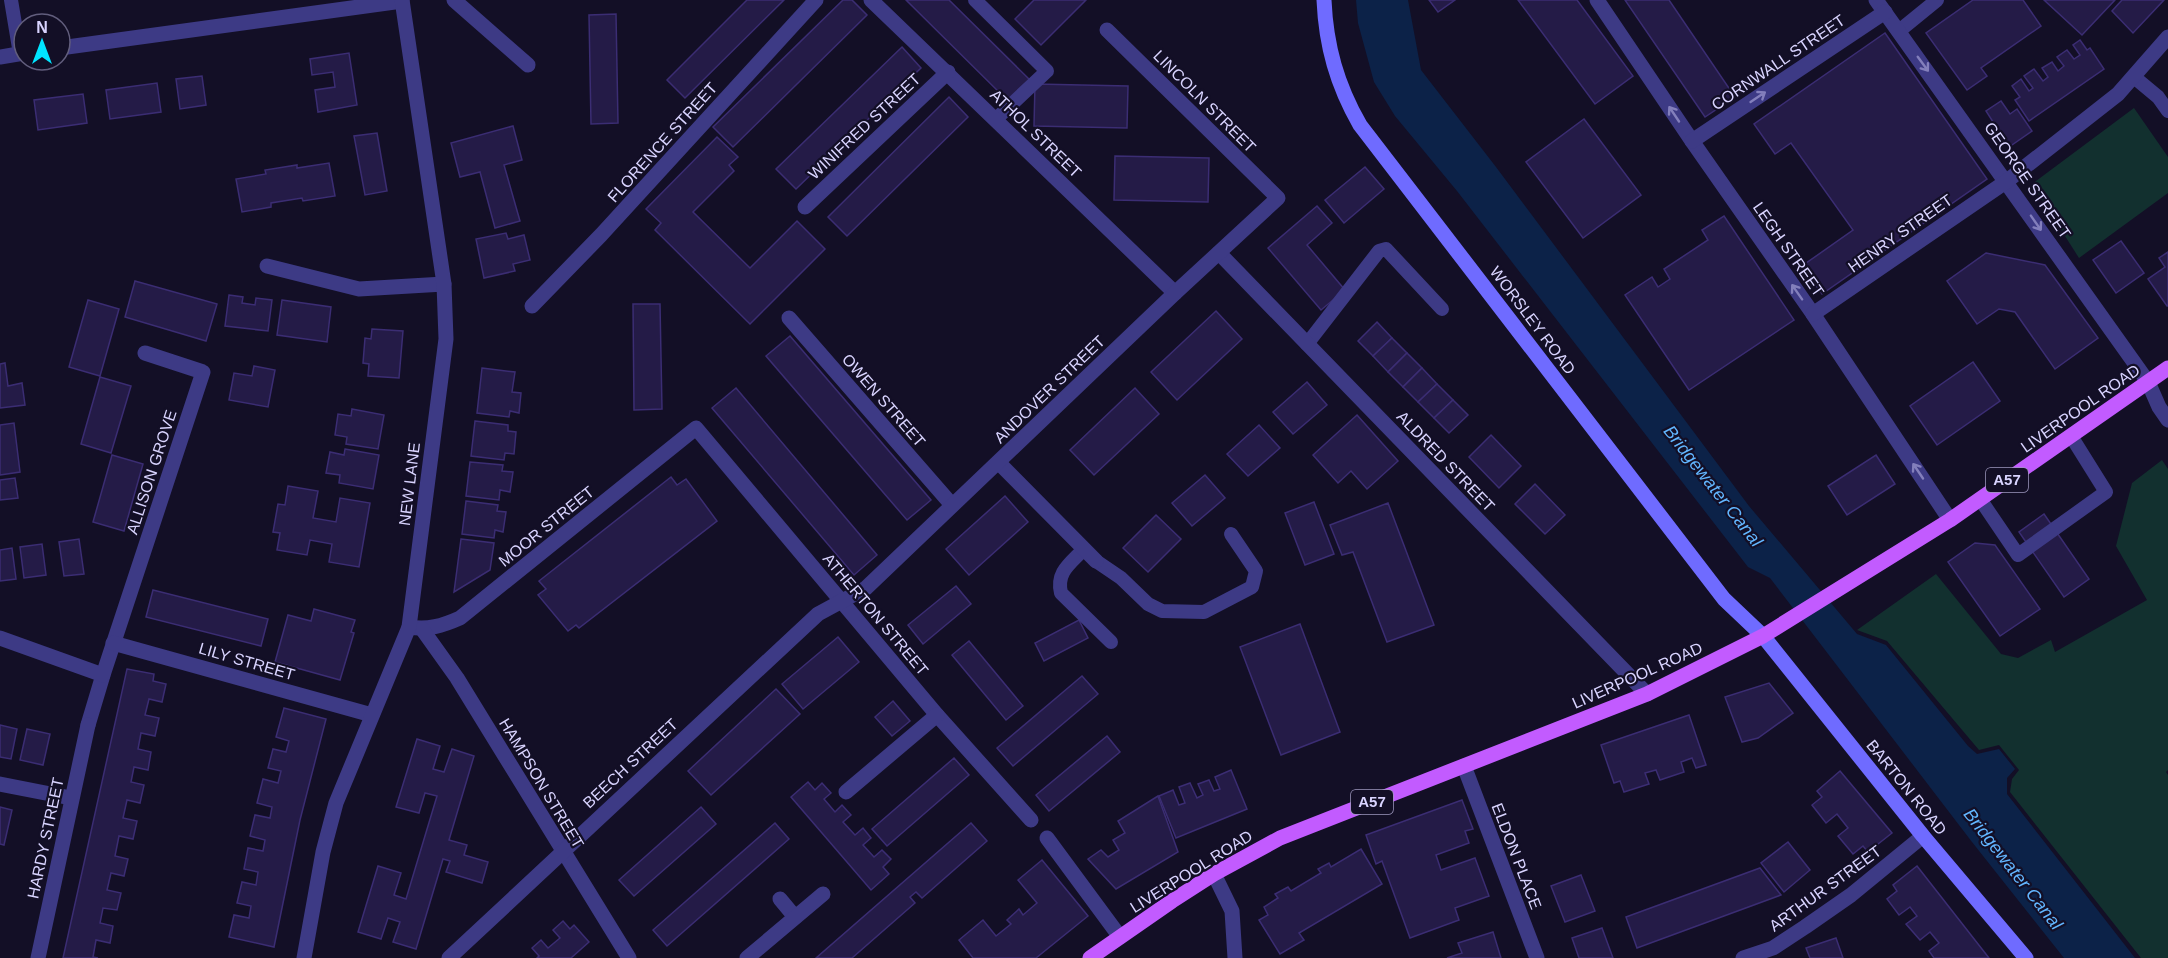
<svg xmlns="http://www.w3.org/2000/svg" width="2168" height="958" font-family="Arial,sans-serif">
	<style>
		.green { fill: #12302f }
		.water { fill: #0c2248 }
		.building { fill: #241b47; stroke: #3b2d73; stroke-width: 1.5 }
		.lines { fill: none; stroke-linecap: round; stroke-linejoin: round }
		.service { stroke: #3d3a85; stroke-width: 14 }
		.pedestrian { stroke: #3d3a85; stroke-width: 15 }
		.minor { stroke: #3d3a85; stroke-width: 15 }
		.tertiary { stroke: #3d3a85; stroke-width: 15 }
		.secondary { stroke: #6f6bff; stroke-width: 15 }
		.primary { stroke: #c25bff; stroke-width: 15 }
		.oneway { stroke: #837fbc }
		.labels { text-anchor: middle; stroke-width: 4.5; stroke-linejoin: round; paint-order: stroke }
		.shield { fill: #130f26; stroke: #9e99be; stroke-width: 1.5 }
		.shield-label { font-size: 15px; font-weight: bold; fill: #d9d4ff }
		.street-label { font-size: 16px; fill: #d9d4ff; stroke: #130f26 }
		.water-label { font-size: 18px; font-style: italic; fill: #62b6ff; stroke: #130f26 }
	</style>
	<rect width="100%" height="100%" fill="#130f26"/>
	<g class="green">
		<polygon points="2134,108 2168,157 2168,193 2079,258 2032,184"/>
		<polygon points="2162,460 2168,469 2168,770 2166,772 2168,775 2168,958 2141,958 2010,792 2012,779 2019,770 1999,745 1979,750 1887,641 1857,630 1936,574 2001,654 2018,658 2051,640 2055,652 2147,600 2116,546 2132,483"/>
	</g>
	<polygon class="water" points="1356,0 1408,0 1421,70 1496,167 1749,506 1857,634 1886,645 1968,746 1977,754 1999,749 2015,769 2007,778 2007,794 2135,958 2064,958 1972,842 1770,578 1748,567 1457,191 1395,116 1374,82 1358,23"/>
	<g class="building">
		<polygon points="747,0 784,0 685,98 667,80"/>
		<polygon points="843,0 852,0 867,15 733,147 713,127"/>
		<polygon points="906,0 949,0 1031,81 1010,103"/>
		<polygon points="1034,0 1086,0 1041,45 1015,19"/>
		<polygon points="1429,0 1455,0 1438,12"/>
		<polygon points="1518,0 1577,0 1633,76 1595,104"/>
		<polygon points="1625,0 1669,0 1735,97 1705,117"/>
		<polygon points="1973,0 2023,0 2041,26 1981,68 1987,76 1967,90 1926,33"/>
		<polygon points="2044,0 2115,0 2082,35"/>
		<polygon points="2122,0 2164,0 2133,33 2112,11"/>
		<polygon points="616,14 618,123 591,124 589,15"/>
		<polygon points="1885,33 1987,179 1822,294 1802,266 1853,230 1791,143 1775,154 1754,124"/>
		<polygon points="2080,40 2087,50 2090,48 2104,69 2029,121 2015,100 2020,97 2012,86 2021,79 2029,91 2033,88 2024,76 2034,69 2043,81 2048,77 2042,68 2052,62 2058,71 2064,66 2057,57 2067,50 2074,59 2080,55 2073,45"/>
		<polygon points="902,47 921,68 796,189 776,169"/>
		<polygon points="349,53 357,105 318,112 315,90 335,87 333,72 312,75 310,59"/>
		<polygon points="202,76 206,105 180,109 176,79"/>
		<polygon points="157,83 161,112 110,119 106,90"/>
		<polygon points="1035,84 1128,86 1127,128 1034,126"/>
		<polygon points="83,94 87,123 38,130 34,100"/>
		<polygon points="949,97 968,117 847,236 828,217"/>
		<polygon points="2001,101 2010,114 2017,109 2032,131 2009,147 1986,111"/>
		<polygon points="1584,119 1641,195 1583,238 1526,162"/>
		<polygon points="513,126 522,160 504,165 520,221 495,228 480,172 460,177 451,143"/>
		<polygon points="377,133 387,191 365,195 354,136"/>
		<polygon points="717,137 738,157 729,165 734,171 693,212 750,268 797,221 825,249 750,324 655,230 661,223 646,209"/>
		<polygon points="1115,156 1209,158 1208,202 1114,200"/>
		<polygon points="329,163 335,196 303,201 302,198 271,203 271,207 242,212 236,179 266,174 265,170 297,165 297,168"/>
		<polygon points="1365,167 1384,189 1344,223 1325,200"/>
		<polygon points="1317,206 1332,223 1307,245 1345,290 1321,310 1268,248"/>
		<polygon points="1724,216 1794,320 1689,390 1625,295 1652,277 1658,287 1670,279 1664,269 1708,240 1702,230"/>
		<polygon points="506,233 508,239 524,235 530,260 513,264 515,271 484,278 476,239"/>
		<polygon points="2121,241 2144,273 2116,293 2093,260"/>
		<polygon points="2168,252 2168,306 2167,306 2148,279 2165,267 2159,258"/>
		<polygon points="1986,253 2045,265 2098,338 2055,369 2015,312 1999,309 1977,324 1947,281"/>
		<polygon points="135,281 217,304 206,341 125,317"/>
		<polygon points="229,295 243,297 242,303 255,305 256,298 272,300 268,331 225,326"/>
		<polygon points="88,300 119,309 100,376 69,367"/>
		<polygon points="282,300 331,307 327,342 277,335"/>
		<polygon points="633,304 660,304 662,409 634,410"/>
		<polygon points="1216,311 1242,339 1177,400 1151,372"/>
		<polygon points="1377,322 1392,338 1373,356 1358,341"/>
		<polygon points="372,329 403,331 399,378 368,376 369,364 363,363 365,338 371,339"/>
		<polygon points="790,336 931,500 907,520 766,356"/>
		<polygon points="1392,338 1407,353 1388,372 1373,356"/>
		<polygon points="1407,353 1422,368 1403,387 1388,372"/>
		<polygon points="1973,362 2000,401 1937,445 1910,406"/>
		<polygon points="5,363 8,386 22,383 25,405 0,408 0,364"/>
		<polygon points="254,366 275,370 268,407 229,400 234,373 252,376"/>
		<polygon points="482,368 515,372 512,392 521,393 519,413 510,411 509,417 477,413"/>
		<polygon points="1422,368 1437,384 1418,402 1403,387"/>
		<polygon points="100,377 131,386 111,453 81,444"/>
		<polygon points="1307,382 1327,405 1293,434 1273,412"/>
		<polygon points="1437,384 1453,400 1434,418 1418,402"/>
		<polygon points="736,388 877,555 854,575 712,408"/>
		<polygon points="1135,388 1159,414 1094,475 1070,450"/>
		<polygon points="1453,400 1468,415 1449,433 1434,418"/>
		<polygon points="352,409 384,415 378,449 346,444 347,437 335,435 338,414 351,416"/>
		<polygon points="1357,415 1398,461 1367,489 1351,471 1338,483 1313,455"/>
		<polygon points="475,421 508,425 508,431 516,432 514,454 505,453 504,460 471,456"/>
		<polygon points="14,423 20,472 0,475 0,425"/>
		<polygon points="1259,425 1280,448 1248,476 1227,454"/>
		<polygon points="1491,435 1521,466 1499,488 1469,457"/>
		<polygon points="345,449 379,455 373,489 339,483 340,475 326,473 330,452 344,455"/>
		<polygon points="112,455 143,464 124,531 93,522"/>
		<polygon points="1876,455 1895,484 1847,515 1828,486"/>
		<polygon points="470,462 503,465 502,471 513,472 510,492 500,490 499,500 466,496"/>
		<polygon points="1205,475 1225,498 1192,526 1172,503"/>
		<polygon points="671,477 677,485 686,479 717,521 579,628 576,625 568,631 538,595 546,589 539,581"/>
		<polygon points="15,478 18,498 0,500 0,480"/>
		<polygon points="1535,484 1565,515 1545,534 1515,504"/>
		<polygon points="288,486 318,491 313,518 336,522 340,498 370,503 359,567 329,562 332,544 310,540 307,555 277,550 280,533 273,532 278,504 285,505"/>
		<polygon points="1005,496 1028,522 969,575 946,549"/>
		<polygon points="466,501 498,505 497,511 506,512 503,532 495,530 494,538 462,534"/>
		<polygon points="1314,502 1334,554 1305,565 1285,513"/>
		<polygon points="1388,503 1434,625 1387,642 1353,552 1342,555 1330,525"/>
		<polygon points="2044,514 2089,579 2064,597 2019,532"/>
		<polygon points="1156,515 1181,539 1148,572 1123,548"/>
		<polygon points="79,539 84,574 64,576 59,542"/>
		<polygon points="461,539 494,543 490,570 454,592"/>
		<polygon points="1975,543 1995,545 2040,609 2000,636 1948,562"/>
		<polygon points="42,544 46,575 24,578 20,547"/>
		<polygon points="12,548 16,579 0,581 0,550"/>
		<polygon points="956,586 971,604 923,644 908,625"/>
		<polygon points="153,590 268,619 261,646 146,617"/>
		<polygon points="314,609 355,620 351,632 354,633 340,680 275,662 288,615 311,621"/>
		<polygon points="1079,620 1088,638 1044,661 1035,643"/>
		<polygon points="1300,624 1340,732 1281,755 1240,647"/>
		<polygon points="838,637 859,662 803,709 782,684"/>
		<polygon points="969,641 1023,706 1006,720 952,655"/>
		<polygon points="127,669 154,674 153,681 166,684 162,702 149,699 145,715 159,718 155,736 141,733 138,749 151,752 148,770 134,767 131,782 144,785 140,803 127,800 123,818 137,821 133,839 119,836 115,856 128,859 124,876 111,873 107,890 121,893 117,910 103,908 100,923 113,926 110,943 96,940 93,957 98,958 63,958"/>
		<polygon points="1082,676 1098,694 1013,766 997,748"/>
		<polygon points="1769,683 1793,713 1758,738 1742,742 1725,697"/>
		<polygon points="776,689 800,714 711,795 688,771"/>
		<polygon points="893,701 910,721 892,736 875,717"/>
		<polygon points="284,708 326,719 300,820 274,947 229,937 234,915 249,918 251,906 237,903 242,882 256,885 258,872 244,869 248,848 263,851 265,840 250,836 255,815 270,818 272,807 257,803 263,779 278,783 281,771 268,768 273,749 286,752 289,741 276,737"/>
		<polygon points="1689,715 1706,765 1696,768 1692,758 1681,762 1684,772 1660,780 1656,770 1645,773 1649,784 1624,792 1620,781 1614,783 1601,745"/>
		<polygon points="0,725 17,729 11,759 0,757"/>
		<polygon points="27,729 50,734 43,765 20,760"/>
		<polygon points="1107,736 1120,752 1049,811 1036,795"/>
		<polygon points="417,739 440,746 433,769 444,772 452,749 474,756 449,840 467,845 464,855 488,862 482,883 446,872 450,861 443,859 416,949 393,942 400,922 388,918 381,939 358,932 378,866 401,873 394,895 406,899 437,796 425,793 419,813 396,807"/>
		<polygon points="954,758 969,775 887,846 872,829"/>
		<polygon points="1231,770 1247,809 1176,838 1159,796 1173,790 1179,805 1185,803 1179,787 1190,783 1197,798 1203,795 1198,784 1209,780 1214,791 1220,789 1215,777"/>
		<polygon points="1840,771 1892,833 1868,852 1863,846 1853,854 1838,836 1848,828 1837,814 1826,823 1812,805 1822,797 1817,791"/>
		<polygon points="808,782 815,790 822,783 831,793 824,799 835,812 842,805 851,815 843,822 855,835 863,828 871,838 863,845 874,857 882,850 891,859 883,867 889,874 871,890 791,797"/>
		<polygon points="1158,796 1178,852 1116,889 1088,859 1101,850 1108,857 1119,850 1113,840 1125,833 1118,821"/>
		<polygon points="1462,800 1473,829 1465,831 1469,843 1436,855 1441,870 1475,858 1489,896 1455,908 1459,920 1410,938 1382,861 1376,864 1366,835"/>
		<polygon points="0,807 12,810 4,845 0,844"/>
		<polygon points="701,807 716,824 634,896 619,880"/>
		<polygon points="775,823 789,839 667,946 653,930"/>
		<polygon points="971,823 987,841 922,898 916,892 910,897 915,903 852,958 816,958"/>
		<polygon points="1788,842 1810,870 1784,892 1761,863"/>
		<polygon points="1361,849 1382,884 1299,933 1304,940 1280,954 1259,920 1268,915 1264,907 1278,898 1275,894 1288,887 1291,891 1321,873 1318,869 1329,863 1331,867"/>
		<polygon points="1042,860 1088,916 1036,958 973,958 959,940 983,920 996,936 1011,924 1007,920 1019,909 1023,915 1037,903 1018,880"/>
		<polygon points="1917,866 1989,958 1934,958 1929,951 1939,943 1930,932 1920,940 1906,924 1917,916 1910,907 1899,915 1887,899 1897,891 1893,885"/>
		<polygon points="1760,868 1781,895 1637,948 1626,917"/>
		<polygon points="1581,875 1595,911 1565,922 1551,886"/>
		<polygon points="563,921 570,929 574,925 589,942 571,958 537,958 539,956 532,948 541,940 548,948 560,938 553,930"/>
		<polygon points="1602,928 1613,958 1579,958 1572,938"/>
		<polygon points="1493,932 1501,958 1447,958 1462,953 1458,943"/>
		<polygon points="1836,938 1843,958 1810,958 1806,948"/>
	</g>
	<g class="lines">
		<g class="service">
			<polyline points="11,0 20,54"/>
			<polyline points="975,0 1047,71 996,119"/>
			<polyline points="1899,31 1937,0"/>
			<polyline points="2134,77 2158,97 2168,111"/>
			<polyline points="1307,344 1379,251 1386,249 1442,309"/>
			<polyline points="1980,499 2018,555 2106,492 2071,436"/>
			<path d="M1084 549C1070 564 1056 572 1061 593L1111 642"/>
			<polyline points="1096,561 1121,578 1148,604 1162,611 1204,612 1252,587 1256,571 1231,534"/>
		</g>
		<polyline class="pedestrian" points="88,725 103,675"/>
		<g class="minor">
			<polyline points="454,0 528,65"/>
			<polyline points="871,0 1175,293"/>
			<polyline points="1597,0 1692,141 1813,314 1950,520"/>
			<polyline points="1876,0 2148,382 2159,407 2168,420"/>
			<polyline points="60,48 402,1"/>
			<polyline points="0,57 24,53"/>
			<polyline points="1692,141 1885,12"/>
			<polyline points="805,207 948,72"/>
			<polyline points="1219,253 1647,694"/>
			<polyline points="267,266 359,289 444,284"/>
			<polyline points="532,306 601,235 816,0"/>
			<polyline points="1813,314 2007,181 2118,94 2168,37"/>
			<polyline points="789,318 952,505"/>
			<polyline points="999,463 1096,561"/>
			<path d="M409 627C428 630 442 626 460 618L696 428 937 715 1031 820"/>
			<polyline points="422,629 457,678 629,958"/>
			<polyline points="0,638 103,675 203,372 145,353"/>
			<polyline points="113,643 372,715"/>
			<polyline points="1464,766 1537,958"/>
			<polyline points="0,784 71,798"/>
			<polyline points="846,792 937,715"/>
			<polyline points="1047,838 1120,937"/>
			<polyline points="1214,874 1232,911 1235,958"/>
			<polyline points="780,899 795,917"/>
			<polyline points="38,958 88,725"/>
			<polyline points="449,958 818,614 866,588 1175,293 1278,198 1107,30"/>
			<polyline points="747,958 823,894"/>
			<polyline points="1743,958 1773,948 1805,927 1851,895 1923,836"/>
		</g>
		<polyline class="tertiary" points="304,958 323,852 336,803 409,627 446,339 444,284 402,0"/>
		<path class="secondary" d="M1324 0C1326 46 1337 85 1360 125L1724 599 1763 636 1923 836 2026 958"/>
		<polyline class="primary" points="1090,958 1172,901 1214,874 1280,838 1647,694 1763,636 1950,520 2168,368"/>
	</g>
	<defs><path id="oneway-shaft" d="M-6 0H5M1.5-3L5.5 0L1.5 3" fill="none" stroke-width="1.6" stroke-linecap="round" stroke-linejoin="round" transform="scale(1.5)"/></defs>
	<g class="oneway">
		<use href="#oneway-shaft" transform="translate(1923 64) rotate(54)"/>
		<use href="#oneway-shaft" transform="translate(1758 97) rotate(-34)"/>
		<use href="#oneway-shaft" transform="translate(1674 114) rotate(-124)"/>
		<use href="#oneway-shaft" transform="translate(2036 223) rotate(55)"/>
		<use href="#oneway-shaft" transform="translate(1797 292) rotate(-125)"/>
		<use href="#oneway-shaft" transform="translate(1918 471) rotate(-124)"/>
	</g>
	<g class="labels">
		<g class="shield">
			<rect x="1986" y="468" width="42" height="24" rx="4.5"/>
			<rect x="1351" y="790" width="42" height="24" rx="4.5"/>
		</g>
		<g class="shield-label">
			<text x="2007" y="485">A57</text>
			<text x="1372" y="807">A57</text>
		</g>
		<g class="street-label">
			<text transform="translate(1778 62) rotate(-34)" y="6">CORNWALL STREET</text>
			<text transform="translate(1205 101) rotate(45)" y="6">LINCOLN STREET</text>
			<text transform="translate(864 126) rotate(-43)" y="6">WINIFRED STREET</text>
			<text transform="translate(1036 133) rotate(44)" y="6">ATHOL STREET</text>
			<text transform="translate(662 142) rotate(-48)" y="6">FLORENCE STREET</text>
			<text transform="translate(2028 180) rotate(55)" y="6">GEORGE STREET</text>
			<text transform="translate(1900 233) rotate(-35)" y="6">HENRY STREET</text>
			<text transform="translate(1789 249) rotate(55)" y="6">LEGH STREET</text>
			<text transform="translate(1533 320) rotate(53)" y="6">WORSLEY ROAD</text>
			<text transform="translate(1049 389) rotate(-44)" y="6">ANDOVER STREET</text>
			<text transform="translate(884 400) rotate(49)" y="6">OWEN STREET</text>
			<text transform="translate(2080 408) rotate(-35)" y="6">LIVERPOOL ROAD</text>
			<text transform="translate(1446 461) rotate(46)" y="6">ALDRED STREET</text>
			<text transform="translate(151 472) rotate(-72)" y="6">ALLISON GROVE</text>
			<text transform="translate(409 484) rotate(-83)" y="6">NEW LANE</text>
			<text transform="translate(546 526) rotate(-39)" y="6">MOOR STREET</text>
			<text transform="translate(876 614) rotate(50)" y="6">ATHERTON STREET</text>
			<text transform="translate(247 661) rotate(16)" y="6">LILY STREET</text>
			<text transform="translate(1637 675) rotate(-24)" y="6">LIVERPOOL ROAD</text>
			<text transform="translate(630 763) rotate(-43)" y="6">BEECH STREET</text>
			<text transform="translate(542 783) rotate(59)" y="6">HAMPSON STREET</text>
			<text transform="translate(1907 787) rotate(51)" y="6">BARTON ROAD</text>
			<text transform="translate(45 838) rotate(-78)" y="6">HARDY STREET</text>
			<text transform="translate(1517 856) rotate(69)" y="6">ELDON PLACE</text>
			<text transform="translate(1191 871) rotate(-32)" y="6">LIVERPOOL ROAD</text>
			<text transform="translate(1825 888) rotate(-36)" y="6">ARTHUR STREET</text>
		</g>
		<g class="water-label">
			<text transform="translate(1713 486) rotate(52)" y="6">Bridgewater Canal</text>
			<text transform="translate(2013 869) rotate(52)" y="6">Bridgewater Canal</text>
		</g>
	</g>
	<g transform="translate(42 42)"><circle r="28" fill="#130f26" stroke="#625e7d" stroke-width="1.5"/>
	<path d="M0-4.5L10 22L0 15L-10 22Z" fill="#00e5ff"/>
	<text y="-9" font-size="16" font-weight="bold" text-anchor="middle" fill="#d9d4ff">N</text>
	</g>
</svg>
